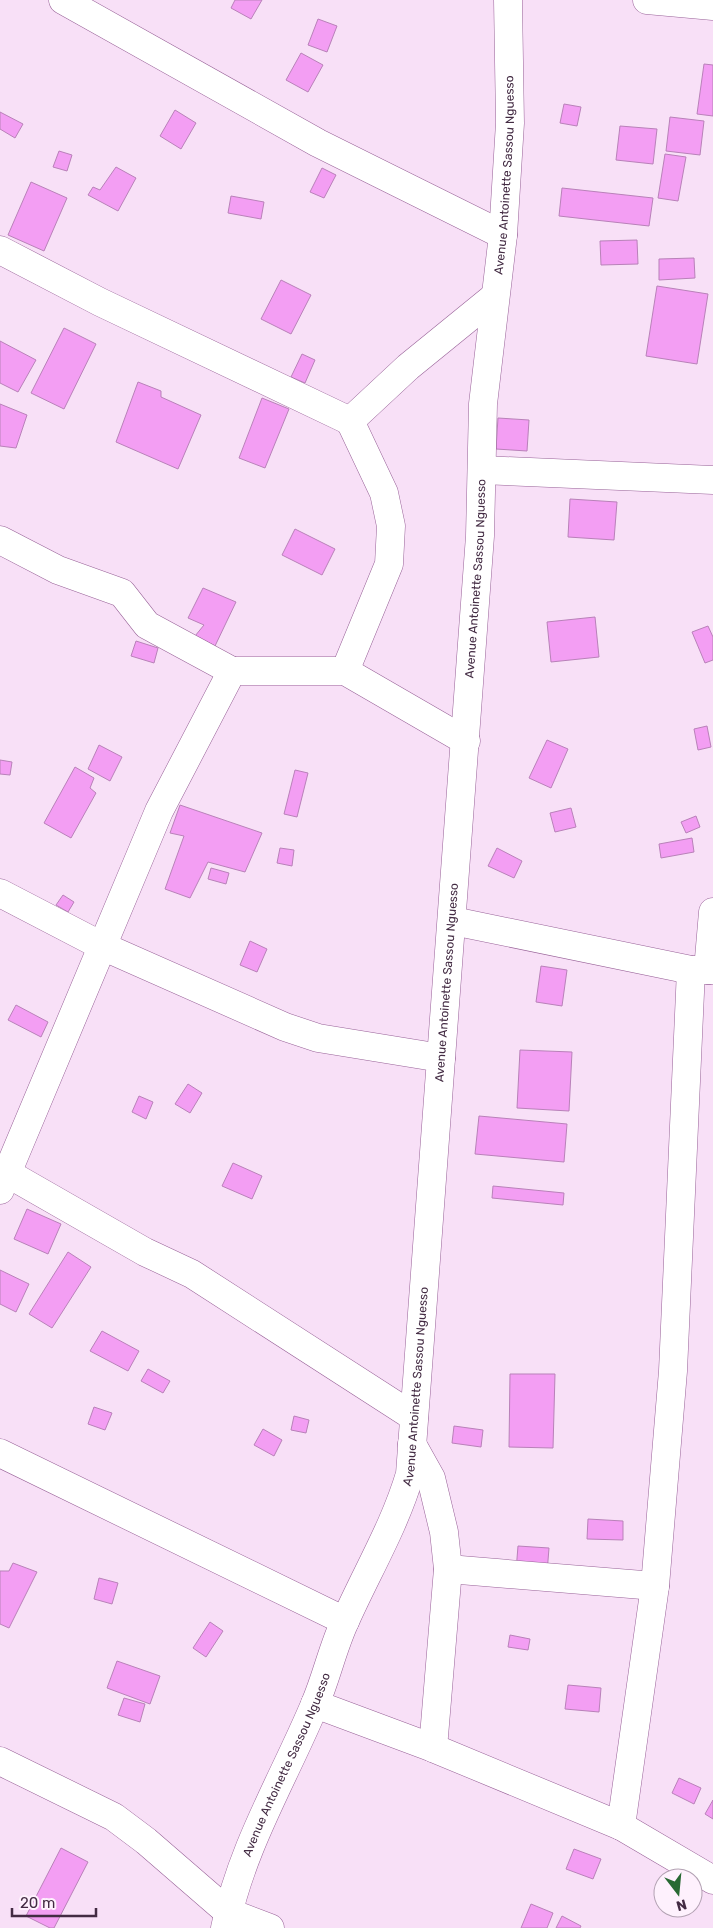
<svg xmlns="http://www.w3.org/2000/svg" width="713" height="1928" font-family="Rubik,sans-serif">
	<style>
		.building { fill: #f39ef3; stroke: #b981b9 }
		.lines { fill: none; stroke-linecap: round; stroke-linejoin: round }
		.minor-casing { stroke: #986298; stroke-width: 29 }
		.minor { stroke: #fff; stroke-width: 28 }
		.labels { text-anchor: middle; stroke-width: 4; stroke-linejoin: round; paint-order: stroke }
		.street-label { font-size: 12px; fill: #432b43; stroke: #fef1fd }
	</style>
	<rect width="100%" height="100%" fill="#f8e0f7"/>
	<g class="building">
		<polygon points="235,0 262,0 251,19 231,8"/>
		<polygon points="318,19 337,26 327,52 308,45"/>
		<polygon points="301,53 323,65 308,92 286,80"/>
		<polygon points="704,64 713,65 713,116 697,114"/>
		<polygon points="564,104 581,107 577,126 560,123"/>
		<polygon points="175,110 196,123 181,149 160,136"/>
		<polygon points="0,112 23,124 15,138 0,129"/>
		<polygon points="670,117 704,121 700,155 666,151"/>
		<polygon points="620,126 657,129 653,164 616,160"/>
		<polygon points="59,151 72,155 67,171 53,167"/>
		<polygon points="665,154 686,157 678,201 658,198"/>
		<polygon points="116,167 136,178 118,211 88,195 93,187 100,190"/>
		<polygon points="322,168 336,175 324,198 310,192"/>
		<polygon points="31,182 67,198 44,251 8,235"/>
		<polygon points="562,188 653,198 649,226 559,216"/>
		<polygon points="231,196 264,202 261,219 228,213"/>
		<polygon points="637,240 638,264 601,265 600,241"/>
		<polygon points="694,258 695,278 659,280 659,259"/>
		<polygon points="281,280 311,295 291,334 261,319"/>
		<polygon points="657,286 708,294 697,364 646,356"/>
		<polygon points="64,328 96,344 64,409 31,393"/>
		<polygon points="0,341 36,360 18,392 0,383"/>
		<polygon points="302,354 315,360 305,383 291,377"/>
		<polygon points="138,382 161,391 161,397 201,415 178,469 116,442"/>
		<polygon points="262,398 289,409 265,468 239,458"/>
		<polygon points="0,404 27,415 16,448 0,446"/>
		<polygon points="498,418 529,420 527,451 496,449"/>
		<polygon points="570,499 617,502 614,540 568,537"/>
		<polygon points="295,529 335,549 322,575 282,555"/>
		<polygon points="203,588 236,602 215,646 195,636 204,625 188,618"/>
		<polygon points="595,617 599,657 551,662 547,622"/>
		<polygon points="708,626 713,637 713,660 705,663 692,632"/>
		<polygon points="136,641 158,648 154,663 131,656"/>
		<polygon points="707,726 711,747 698,750 694,729"/>
		<polygon points="547,740 568,749 551,788 529,778"/>
		<polygon points="99,745 122,757 110,781 88,769"/>
		<polygon points="0,760 12,762 10,775 0,774"/>
		<polygon points="75,767 94,778 90,788 96,793 71,838 44,823"/>
		<polygon points="295,770 308,773 297,817 284,814"/>
		<polygon points="180,805 262,833 245,872 208,862 190,898 165,889 184,836 170,833"/>
		<polygon points="571,808 576,827 555,832 550,813"/>
		<polygon points="696,816 700,827 686,833 681,822"/>
		<polygon points="692,838 694,852 661,858 659,844"/>
		<polygon points="280,848 294,850 292,866 277,863"/>
		<polygon points="497,848 522,861 514,878 488,866"/>
		<polygon points="211,868 229,873 226,884 208,879"/>
		<polygon points="63,895 74,902 68,912 56,905"/>
		<polygon points="250,941 267,949 257,972 240,965"/>
		<polygon points="541,966 567,970 562,1006 536,1002"/>
		<polygon points="16,1005 48,1022 41,1037 8,1020"/>
		<polygon points="520,1050 572,1052 569,1111 517,1108"/>
		<polygon points="188,1084 202,1093 190,1113 175,1104"/>
		<polygon points="139,1096 153,1102 146,1119 132,1112"/>
		<polygon points="479,1116 567,1124 564,1162 475,1154"/>
		<polygon points="233,1163 262,1176 252,1199 222,1186"/>
		<polygon points="493,1186 564,1193 563,1205 492,1198"/>
		<polygon points="27,1209 61,1224 48,1254 14,1239"/>
		<polygon points="68,1252 91,1267 52,1328 29,1314"/>
		<polygon points="0,1270 29,1284 16,1312 0,1304"/>
		<polygon points="102,1331 139,1351 128,1371 90,1351"/>
		<polygon points="148,1369 170,1381 163,1393 141,1381"/>
		<polygon points="510,1374 555,1374 553,1448 509,1447"/>
		<polygon points="94,1407 112,1413 105,1430 88,1424"/>
		<polygon points="294,1416 309,1420 306,1433 291,1430"/>
		<polygon points="454,1426 483,1430 481,1447 452,1443"/>
		<polygon points="263,1429 282,1440 274,1456 254,1445"/>
		<polygon points="588,1519 623,1521 623,1540 587,1539"/>
		<polygon points="518,1546 549,1548 547,1573 516,1571"/>
		<polygon points="13,1563 37,1572 9,1628 0,1624 0,1571 9,1571"/>
		<polygon points="99,1578 118,1583 112,1604 94,1599"/>
		<polygon points="210,1622 223,1631 206,1657 193,1648"/>
		<polygon points="510,1635 530,1639 528,1650 508,1647"/>
		<polygon points="117,1661 160,1676 150,1704 107,1688"/>
		<polygon points="568,1685 601,1688 599,1712 565,1709"/>
		<polygon points="124,1698 145,1704 140,1722 118,1715"/>
		<polygon points="679,1778 701,1788 694,1804 672,1793"/>
		<polygon points="713,1800 713,1819 705,1814"/>
		<polygon points="61,1848 88,1862 54,1928 50,1928 26,1916"/>
		<polygon points="574,1849 601,1859 593,1879 566,1869"/>
		<polygon points="531,1904 553,1913 547,1928 521,1928"/>
		<polygon points="562,1916 581,1926 580,1928 556,1928"/>
	</g>
	<g class="lines">
		<defs>
			<g id="minor">
				<polyline points="63,0 318,143 503,235"/>
				<polyline points="647,0 713,6"/>
				<polyline points="0,250 100,302 350,421"/>
				<polyline points="482,470 713,480"/>
				<polyline points="0,540 58,570 122,593 147,625 232,671"/>
				<polyline points="345,671 389,564 391,526 384,493 350,421 408,367 494,297"/>
				<polyline points="0,893 102,946 285,1027 318,1038 441,1058"/>
				<polyline points="453,921 691,970 713,970"/>
				<polyline points="708,970 713,912"/>
				<polyline points="0,1169 145,1252 192,1274 414,1417"/>
				<polyline points="0,1190 159,811 232,671 345,671 466,741"/>
				<polyline points="412,1444 431,1478 444,1532 448,1569 433,1748"/>
				<polyline points="0,1453 345,1621"/>
				<polyline points="448,1569 655,1586"/>
				<polyline points="315,1704 433,1748 621,1826 713,1880"/>
				<polyline points="0,1761 114,1817 146,1841 228,1912 270,1928"/>
				<polyline points="621,1826 655,1586 673,1371 691,970"/>
				<path id="s1" d="M225 1928C241 1848 284 1778 315 1704 327 1676 333 1646 346 1619 368 1570 395 1525 410 1474L480 536 483 404 503 235 510 123 508 0"/>
			</g>
		</defs>
		<use href="#minor" class="minor-casing"/>
		<use href="#minor" class="minor"/>
	</g>
	<g class="labels">
		<g class="street-label">
			<text dy="4" stroke="none"><textPath href="#s1" startOffset="1794">Avenue Antoinette Sassou Nguesso</textPath></text>
			<text dy="4" stroke="none"><textPath href="#s1" startOffset="1389">Avenue Antoinette Sassou Nguesso</textPath></text>
			<text dy="4" stroke="none"><textPath href="#s1" startOffset="984">Avenue Antoinette Sassou Nguesso</textPath></text>
			<text dy="4" stroke="none"><textPath href="#s1" startOffset="579">Avenue Antoinette Sassou Nguesso</textPath></text>
			<text dy="4" stroke="none"><textPath href="#s1" startOffset="175">Avenue Antoinette Sassou Nguesso</textPath></text>
		</g>
	</g>
	<g transform="translate(678 1893) rotate(164)"><circle r="24" fill="#fef1fd" stroke="#b3a2b3"/>
	<path d="M0-4L9 19L0 12L-9 19Z" fill="#286933"/>
	<text y="-8" font-size="14" font-weight="bold" text-anchor="middle" fill="#432b43">N</text>
	</g>
	<path d="M12 1908v8h84v-8" fill="none" stroke="#432b43" stroke-width="2.5"/>
	<text x="20" y="1908" font-size="15" fill="#432b43" stroke="#fef1fd" stroke-width="4" paint-order="stroke">20 m</text>
</svg>
